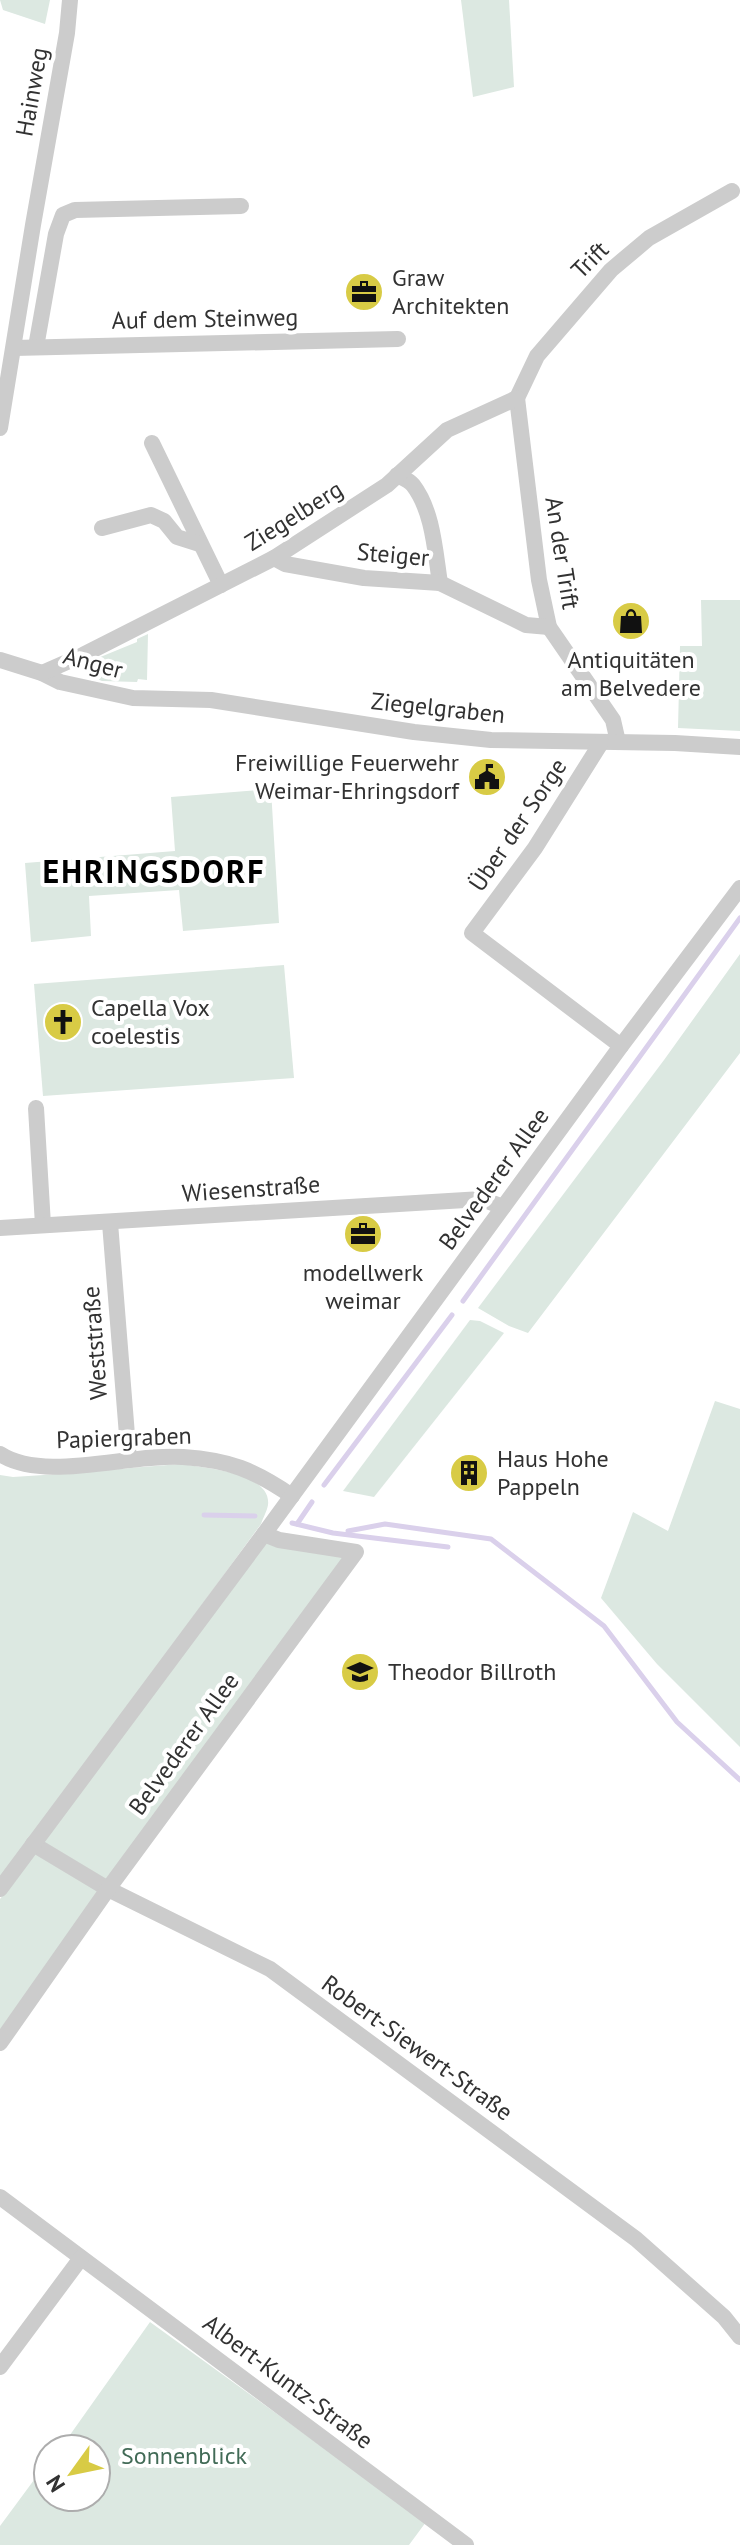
<svg xmlns="http://www.w3.org/2000/svg" width="740" height="2545" font-family="'PT Sans',sans-serif">
	<style>
		.green { fill: #dce8e1 }
		.lines { fill: none; stroke-linecap: round; stroke-linejoin: round }
		.stream { stroke: #dad0eb; stroke-width: 5 }
		.minor { stroke: #ccc; stroke-width: 16 }
		.labels { text-anchor: middle; stroke-width: 8; stroke-linejoin: round; paint-order: stroke }
		.street-label { font-size: 24px; fill: #323232; stroke: #fff }
		.poi-label { font-size: 24px; fill: #323232; stroke: #fff; text-anchor: start }
		.park-label { font-size: 24px; fill: #426b57; stroke: #fff }
		.district-label { font-size: 32px; font-weight: bold; letter-spacing: 2px; fill: #000; stroke: #fff }
	</style>
	<rect width="100%" height="100%" fill="#fff"/>
	<g class="green">
		<polygon points="0,0 50,0 45,24 3,10"/>
		<polygon points="461,0 509,0 514,87 473,97"/>
		<polygon points="701,600 740,600 740,731 678,728 680,646 702,646"/>
		<polygon points="148,634 147,680 138,679 137,682 102,681 90,676 89,665 93,660 137,642 137,639"/>
		<polygon points="271,789 279,923 183,931 179,890 89,896 91,936 31,942 25,863 175,851 171,797"/>
		<polygon points="740,954 740,1053 528,1333 509,1326 478,1308 664,1060"/>
		<polygon points="284,965 294,1078 43,1096 34,984"/>
		<polygon points="470,1320 480,1321 504,1333 374,1497 343,1491"/>
		<polygon points="715,1401 740,1409 740,1747 657,1664 601,1598 633,1512 668,1531"/>
		<path d="M181 1464C203 1468 272 1472 268 1505 267 1511 263 1518 261 1524L0 1881V1475L13 1477C69 1474 125 1468 181 1464Z"/>
		<polygon points="265,1542 349,1555 0,2033 0,1899"/>
		<polygon points="150,2322 426,2522 409,2545 0,2545 0,2526 48,2461 48,2497 96,2497 96,2449 60,2449"/>
	</g>
	<g class="lines">
		<g class="stream">
			<polyline points="463,1301 740,918"/>
			<polyline points="324,1485 452,1315"/>
			<polyline points="204,1515 255,1516"/>
			<polyline points="292,1523 333,1533 448,1547"/>
			<polyline points="297,1524 312,1502"/>
			<polyline points="348,1531 385,1524 491,1539 604,1626 677,1722 740,1780"/>
		</g>
		<g class="minor">
			<polyline points="36,347 56,234 63,215 75,210 241,206"/>
			<polyline points="14,348 398,339"/>
			<polyline points="517,398 539,580 549,627 613,720 618,742"/>
			<polyline points="517,398 537,356 611,270 649,238 732,191"/>
			<polyline points="0,428 33,225 67,33 70,0"/>
			<polyline points="152,443 221,585"/>
			<path d="M397 475C403 478 409 480 413 485 433 511 435 551 440 583"/>
			<polyline points="102,528 151,515 164,521 177,537 199,544"/>
			<polyline points="274,558 285,564 364,578 440,583 526,625 549,627"/>
			<polyline points="0,660 42,673 60,682 133,698 211,700 414,732 491,740 675,743 740,747"/>
			<polyline points="42,673 83,655 274,558 387,485 447,430 517,398"/>
			<polyline points="601,743 535,848 472,933 621,1046"/>
			<polyline points="36,1108 43,1225"/>
			<polyline points="110,1223 129,1460"/>
			<polyline points="0,1228 482,1199 503,1207"/>
			<path d="M0 1454C44 1483 131 1453 183 1457 229 1460 254 1470 292 1496"/>
			<polyline points="33,1844 108,1889 270,1969 636,2239 724,2317 740,2337"/>
			<polyline points="0,1889 264,1534 621,1046 740,888"/>
			<polyline points="0,2043 108,1889 356,1552 279,1540 264,1534"/>
			<polyline points="0,2197 466,2545"/>
			<polyline points="0,2367 81,2258"/>
		</g>
	</g>
	<defs>
		<symbol id="office-disc" viewBox="-11 -11 22 22"><circle r="9.5" fill="#d8cb45" stroke="#fff"/><path d="M-6-3h4V-5.5h4V-3h4V5H-6ZM-1-4.5V-3h2v-1.5ZM-6 0V1H6V0Z" fill="#111"/></symbol>
		<symbol id="shop-disc" viewBox="-11 -11 22 22"><circle r="9.5" fill="#d8cb45" stroke="#fff"/><path d="M-5-2.5h2.3a2.7 3.5 0 0 1 5.4 0H5L5.5 6h-11ZM-1.5-2.5h3a1.5 2.3 0 0 0-3 0Z" fill="#111"/></symbol>
		<symbol id="civic-disc" viewBox="-11 -11 22 22"><circle r="9.5" fill="#d8cb45" stroke="#fff"/><path d="M-.6-6.5H3V-4.5H.6V-3L4-1V1h2V6H-6V1h2V-1L-.6-3ZM-1.2 2.5V6h2.4V2.5Z" fill="#111"/></symbol>
		<symbol id="church-disc" viewBox="-11 -11 22 22"><circle r="9.5" fill="#d8cb45" stroke="#fff"/><path d="M-1.2-6h2.4v3.5h3.3v2.4h-3.3V6h-2.4V-.1h-3.3v-2.4h3.3Z" fill="#111"/></symbol>
		<symbol id="building-disc" viewBox="-11 -11 22 22"><circle r="9.5" fill="#d8cb45" stroke="#fff"/><path d="M-4-6H4V6H1V3H-1V6H-4ZM-2.5-4.3h1.7v1.8h-1.7ZM.8-4.3h1.7v1.8H.8ZM-2.5-1h1.7V.8h-1.7ZM.8-1h1.7V.8H.8Z" fill="#111"/></symbol>
		<symbol id="school-disc" viewBox="-11 -11 22 22"><circle r="9.5" fill="#d8cb45" stroke="#fff"/><path d="M0-5L7-2L0 1L-7-2ZM-4 1L0 2.5L4 1V4Q0 6-4 4Z" fill="#111"/></symbol>
	</defs>
	<g fill-rule="evenodd">
		<use href="#office-disc" x="342" y="270" width="44" height="44"/>
		<use href="#shop-disc" x="609" y="599" width="44" height="44"/>
		<use href="#civic-disc" x="465" y="755" width="44" height="44"/>
		<use href="#church-disc" x="41" y="1000" width="44" height="44"/>
		<use href="#office-disc" x="341" y="1212" width="44" height="44"/>
		<use href="#building-disc" x="447" y="1451" width="44" height="44"/>
		<use href="#school-disc" x="338" y="1650" width="44" height="44"/>
	</g>
	<g class="labels">
		<g class="street-label">
			<text transform="translate(32 92) rotate(-80)" y="8">Hainweg</text>
			<text transform="translate(590 260) rotate(-45)" y="8">Trift</text>
			<text transform="translate(205 319) rotate(-1)" y="8">Auf dem Steinweg</text>
			<text transform="translate(294 516) rotate(-32)" y="8">Ziegelberg</text>
			<text transform="translate(562 553) rotate(81)" y="8">An der Trift</text>
			<text transform="translate(393 555) rotate(5)" y="8">Steiger</text>
			<text transform="translate(93 663) rotate(15)" y="8">Anger</text>
			<text transform="translate(438 708) rotate(6)" y="8">Ziegelgraben</text>
			<text transform="translate(518 825) rotate(-56)" y="8">Über der Sorge</text>
			<text transform="translate(494 1179) rotate(-54)" y="8">Belvederer Allee</text>
			<text transform="translate(251 1189) rotate(-4)" y="8">Wiesenstraße</text>
			<text transform="translate(95 1343) rotate(-94)" y="8">Weststraße</text>
			<text transform="translate(124 1438) rotate(-2)" y="8">Papiergraben</text>
			<text transform="translate(184 1744) rotate(-54)" y="8">Belvederer Allee</text>
			<text transform="translate(417 2048) rotate(36)" y="8">Robert-Siewert-Straße</text>
			<text transform="translate(288 2382) rotate(37)" y="8">Albert-Kuntz-Straße</text>
		</g>
		<g class="poi-label">
			<text x="392" y="286">Graw<tspan x="392" dy="28">Architekten</tspan></text>
			<text x="631" y="668" text-anchor="middle">Antiquitäten<tspan x="631" dy="28">am Belvedere</tspan></text>
			<text x="459" y="771" text-anchor="end">Freiwillige Feuerwehr<tspan x="459" dy="28">Weimar-Ehringsdorf</tspan></text>
			<text x="91" y="1016">Capella Vox<tspan x="91" dy="28">coelestis</tspan></text>
			<text x="363" y="1281" text-anchor="middle">modellwerk<tspan x="363" dy="28">weimar</tspan></text>
			<text x="497" y="1467">Haus Hohe<tspan x="497" dy="28">Pappeln</tspan></text>
			<text x="388" y="1680">Theodor Billroth</text>
		</g>
		<g class="park-label">
			<text x="184" y="2464">Sonnenblick</text>
		</g>
		<g class="district-label">
			<text x="154" y="883">EHRINGSDORF</text>
		</g>
	</g>
	<g transform="translate(72 2473) rotate(237)"><circle r="38" fill="#ffffff" stroke="#adadad" stroke-width="2"/>
	<path d="M0-6L14 30L0 20L-14 30Z" fill="#d8cb45"/>
	<text y="-12" font-size="22" font-weight="bold" text-anchor="middle" fill="#323232">N</text>
	</g>
</svg>
